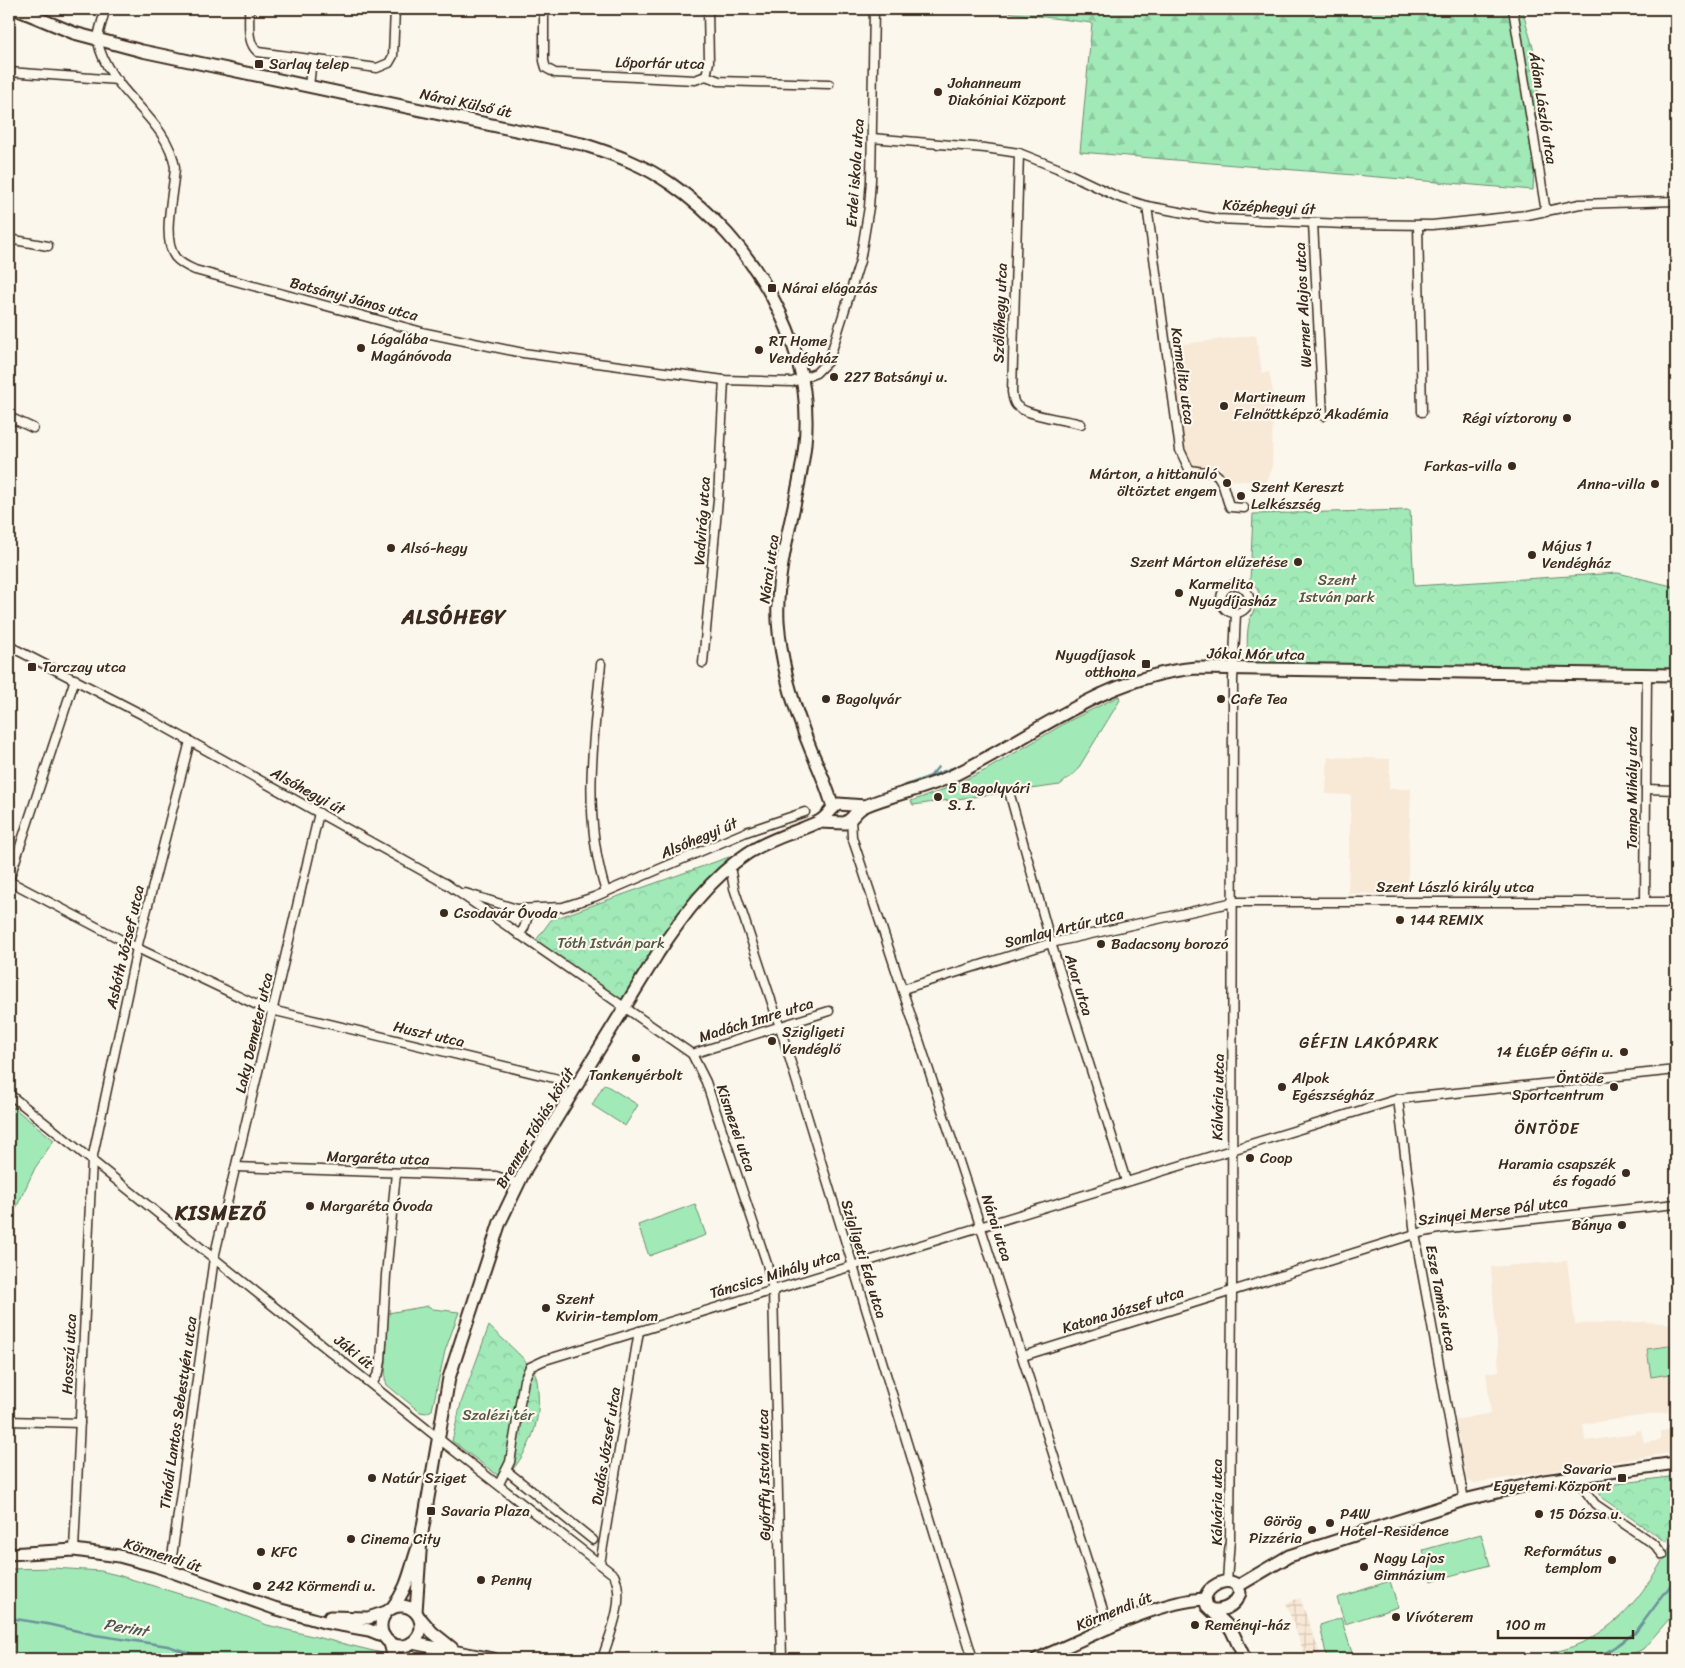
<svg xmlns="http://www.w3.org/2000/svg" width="1685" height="1668" font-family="Sriracha,sans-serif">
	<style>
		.built { fill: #f8e8d6 }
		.industrial { fill: url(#industrial-grid) }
		.green { fill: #a1eab8; stroke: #6e8a6b }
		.forest { fill: url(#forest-firs); stroke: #6e8a6b }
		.park { fill: url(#park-crowns); stroke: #6e8a6b }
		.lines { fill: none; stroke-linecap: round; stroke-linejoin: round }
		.stream { stroke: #6c939a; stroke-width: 2.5 }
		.street-casing { stroke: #3b2a1e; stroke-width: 11 }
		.secondary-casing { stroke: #3b2a1e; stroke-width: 15 }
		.street { stroke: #fbf7ec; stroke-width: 8 }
		.secondary { stroke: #fbf7ec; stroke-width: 11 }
		.poi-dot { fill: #3b2a1e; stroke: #fbf7ec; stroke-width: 2 }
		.labels { text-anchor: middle; stroke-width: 4.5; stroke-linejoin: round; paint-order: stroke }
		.street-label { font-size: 15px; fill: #3b2a1e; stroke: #fbf7ec }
		.poi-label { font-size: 15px; fill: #3b2a1e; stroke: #fbf7ec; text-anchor: start }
		.park-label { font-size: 15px; fill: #545a44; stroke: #fbf7ec }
		.neighbourhood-label { font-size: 16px; letter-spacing: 1px; fill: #3b2a1e; stroke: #fbf7ec }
		.water-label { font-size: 16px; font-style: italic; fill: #505652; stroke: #fbf7ec }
		.district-label { font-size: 20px; font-weight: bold; letter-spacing: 1px; fill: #3b2a1e; stroke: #fbf7ec }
	</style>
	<defs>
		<pattern id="industrial-grid" width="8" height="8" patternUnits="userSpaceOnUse" patternTransform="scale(1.25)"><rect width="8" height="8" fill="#f8e8d6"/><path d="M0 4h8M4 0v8" fill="none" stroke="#d6c7b7"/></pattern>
		<pattern id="forest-firs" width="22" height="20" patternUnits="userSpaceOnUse" patternTransform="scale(1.25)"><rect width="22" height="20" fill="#a1eab8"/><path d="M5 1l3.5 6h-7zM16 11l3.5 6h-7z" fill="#8cc99e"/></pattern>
		<pattern id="park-crowns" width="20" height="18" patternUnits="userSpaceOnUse" patternTransform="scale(1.25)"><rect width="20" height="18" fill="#a1eab8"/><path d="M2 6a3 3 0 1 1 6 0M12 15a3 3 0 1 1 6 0" fill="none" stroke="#8cc99e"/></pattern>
	</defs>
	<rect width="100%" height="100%" fill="#fbf7ec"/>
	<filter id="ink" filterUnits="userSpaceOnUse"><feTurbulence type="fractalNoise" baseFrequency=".02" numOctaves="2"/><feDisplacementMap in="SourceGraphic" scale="10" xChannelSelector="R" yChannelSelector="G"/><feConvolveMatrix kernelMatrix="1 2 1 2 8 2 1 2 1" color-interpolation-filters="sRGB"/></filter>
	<g filter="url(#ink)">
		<g class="built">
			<polygon points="1256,335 1262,373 1269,372 1273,392 1272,469 1263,490 1248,489 1250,481 1222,480 1222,468 1191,467 1182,444 1167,346"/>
			<polygon points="1328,757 1390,759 1389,789 1411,789 1407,895 1348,893 1351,795 1326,794"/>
			<polygon points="1567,1261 1575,1324 1644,1322 1676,1324 1676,1345 1647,1349 1651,1377 1676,1373 1676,1411 1583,1424 1585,1441 1635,1434 1635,1431 1641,1430 1644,1443 1661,1440 1661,1431 1676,1429 1676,1452 1474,1483 1467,1480 1456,1420 1491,1413 1486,1373 1499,1371 1491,1267"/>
		</g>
		<polygon class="industrial" points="1300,1598 1322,1659 1306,1659 1286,1603"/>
		<g class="green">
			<polygon points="1119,696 1120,700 1076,772 1060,785 913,805 911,801 938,792 986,770 1067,722"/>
			<polygon points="604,1084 638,1105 625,1126 592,1105"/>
			<polygon points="9,1104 54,1140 35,1168 9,1223"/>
			<polygon points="695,1204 706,1235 649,1256 638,1225"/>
			<polygon points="428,1306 433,1309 459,1312 445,1351 432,1410 426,1413 420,1412 387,1385 385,1379 388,1313"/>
			<polygon points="1676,1345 1676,1373 1651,1377 1647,1349"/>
			<polygon points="1481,1534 1490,1565 1431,1581 1423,1550"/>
			<path d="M1676 1537V1611L1643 1649 1624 1659H1514C1536 1655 1561 1653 1581 1643 1628 1622 1652 1579 1676 1537Z"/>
			<polygon points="53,1568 101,1571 121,1576 225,1608 267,1625 406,1659 9,1659 9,1569"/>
			<polygon points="1390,1581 1398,1607 1345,1624 1337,1598"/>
			<polygon points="1341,1618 1354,1659 1327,1659 1320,1625"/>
		</g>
		<polygon class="forest" points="981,9 1522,9 1539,69 1533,190 1080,152 1092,23"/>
		<g class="park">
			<path d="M1410 510 1414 586 1618 573 1676 587V669L1247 664C1248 651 1246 636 1249 623 1252 608 1269 596 1250 581L1253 514Z"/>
			<polygon points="729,857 666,931 626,1003 534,943 551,920"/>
			<path d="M489 1326C503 1340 521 1354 533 1370 537 1375 538 1386 538 1392 541 1428 527 1454 504 1480L452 1441 461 1403Z"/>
			<polygon points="1676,1476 1676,1523 1666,1542 1602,1498 1599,1492 1601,1486"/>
		</g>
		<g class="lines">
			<g class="stream">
				<polyline points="1077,700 1100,688"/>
				<polyline points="988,751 1024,730"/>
				<polyline points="929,778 938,767"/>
				<polyline points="901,787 961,765"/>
				<polyline points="9,1618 47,1624 95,1635 168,1646 201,1657 238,1659"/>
				<polyline points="1585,1659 1607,1652 1635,1633 1676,1578"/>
			</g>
			<defs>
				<g id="street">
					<path d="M105 9C104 18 97 33 98 42 108 92 167 117 175 167 174 191 161 238 175 257 180 263 188 267 195 270L426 333 523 353 724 380 792 382 816 373 829 360 860 261 869 207 871 180 874 9"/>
					<path d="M249 9C250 23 246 43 258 52L377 68 389 63 393 56 395 9"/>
					<polyline points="544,9 544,61 546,68 555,73 695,80 706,76"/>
					<polyline points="1513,9 1546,212"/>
					<polyline points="9,72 118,80"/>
					<polyline points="706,76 719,81 829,84"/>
					<polyline points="706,76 709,62 708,9"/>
					<polyline points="309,86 312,60"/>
					<polyline points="872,138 985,148 1019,153 1057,168 1118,197 1147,206 1217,219 1345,224 1432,225 1527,215 1580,204 1676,201"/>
					<path d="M1019 153 1012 392C1013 397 1013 403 1017 406 1028 416 1066 420 1081 424"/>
					<path d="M1147 206 1180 450 1189 469C1197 473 1206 470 1214 473 1224 477 1225 498 1230 507L1244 508"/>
					<polyline points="1313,223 1323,416"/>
					<polyline points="1418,225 1422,412"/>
					<polyline points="9,239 48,246"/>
					<polyline points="9,417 33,428"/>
					<circle cx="1235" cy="599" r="14"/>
					<polyline points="9,646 143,715 448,885"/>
					<polyline points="703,663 718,499 724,380"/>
					<path d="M601 664C593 741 582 817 606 892"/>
					<polyline points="1646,789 1676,790"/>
					<polyline points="1010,795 1051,943 1126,1181"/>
					<polyline points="851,818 852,837 981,1228 1109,1629"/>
					<polyline points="730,867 734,888 780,1027 973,1659"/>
					<polyline points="9,880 75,679"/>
					<polyline points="9,881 137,948 263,1008 579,1084"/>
					<polyline points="445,883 692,1054 706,1082 767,1264 773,1290 782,1659"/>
					<polyline points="465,893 517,909 563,907 594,897 746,832 805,812"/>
					<polyline points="1645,902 1647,675"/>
					<polyline points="519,935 524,928 530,910"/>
					<polyline points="903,989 1051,943 1234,902 1676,902"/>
					<polyline points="692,1054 829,1011"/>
					<path d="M9 1094 448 1446 614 1575C626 1600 610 1634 602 1659"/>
					<polyline points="1398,1099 1415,1234 1464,1500"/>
					<polyline points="236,1167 496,1176 518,1183"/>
					<polyline points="1023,1356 1415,1234 1439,1229 1676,1204"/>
					<polyline points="372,1384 379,1372 381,1361 386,1275 396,1173"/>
					<polyline points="9,1421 80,1423"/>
					<polyline points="507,1471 593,1540"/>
					<polyline points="1582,1476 1584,1489 1595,1504 1655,1545 1663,1555"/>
					<polyline points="499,1484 510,1462 524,1380 530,1367 545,1360 1398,1099 1676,1070"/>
					<polyline points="74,1550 92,1160 137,948 190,741"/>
					<polyline points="600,1564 639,1331"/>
					<polyline points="170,1571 214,1258 319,813"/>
					<polyline points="1227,1581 1230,1539 1232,1291 1233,680 1236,613"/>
				</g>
				<g id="secondary">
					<path d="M16 9 74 33 142 51 582 144C614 154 644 165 671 184 752 240 815 343 805 444 799 503 775 562 778 621 781 666 794 709 811 750 819 769 828 788 833 808"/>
					<path d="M818 822 845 823C853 819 856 810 865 806 896 793 927 789 958 773 1037 734 1105 676 1196 668L1676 675"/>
					<polyline points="9,1554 74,1550 119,1556 156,1566 274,1608 324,1622 369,1630 384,1636"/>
					<polyline points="1238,1586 1289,1556 1464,1500 1544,1481 1676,1463"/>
					<circle cx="401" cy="1626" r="20"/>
					<path d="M392 1608C409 1587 410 1569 419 1544"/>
					<path d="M1212 1610C1226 1611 1235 1605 1240 1593L1237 1585C1225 1576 1207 1587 1205 1599L1207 1606 1231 1629 1245 1659"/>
					<path d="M416 1612 421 1538 449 1378 500 1222 526 1168 658 953C682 917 711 877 748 853 771 838 794 833 818 822 827 818 830 809 838 804L865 806"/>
					<polyline points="330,1617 368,1618 386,1612"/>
					<polyline points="421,1619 432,1632 452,1648"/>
					<polyline points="390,1643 394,1659"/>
					<polyline points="412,1643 493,1659"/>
					<path d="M1037 1659C1084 1640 1155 1601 1205 1599"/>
				</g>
			</defs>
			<use href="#street" class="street-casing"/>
			<use href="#secondary" class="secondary-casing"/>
			<use href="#street" class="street"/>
			<use href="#secondary" class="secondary"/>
		</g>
	</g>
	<g class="poi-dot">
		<rect x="254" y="59" width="10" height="10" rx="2.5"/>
		<circle cx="938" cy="92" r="5"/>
		<rect x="767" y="283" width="10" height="10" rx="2.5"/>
		<circle cx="361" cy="348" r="5"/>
		<circle cx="759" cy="350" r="5"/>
		<circle cx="834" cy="377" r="5"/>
		<circle cx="1224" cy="406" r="5"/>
		<circle cx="1567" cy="418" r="5"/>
		<circle cx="1512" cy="466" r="5"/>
		<circle cx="1227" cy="483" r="5"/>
		<circle cx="1655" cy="484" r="5"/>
		<circle cx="1241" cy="496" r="5"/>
		<circle cx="391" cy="548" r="5"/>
		<circle cx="1532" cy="555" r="5"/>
		<circle cx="1298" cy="562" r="5"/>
		<circle cx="1179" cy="593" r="5"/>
		<rect x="1141" y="659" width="10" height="10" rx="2.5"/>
		<rect x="27" y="662" width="10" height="10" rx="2.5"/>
		<circle cx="826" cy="699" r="5"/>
		<circle cx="1221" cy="699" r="5"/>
		<circle cx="938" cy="797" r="5"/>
		<circle cx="444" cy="913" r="5"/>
		<circle cx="1400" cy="920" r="5"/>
		<circle cx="1101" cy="944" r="5"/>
		<circle cx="772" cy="1041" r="5"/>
		<circle cx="1624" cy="1052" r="5"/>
		<circle cx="636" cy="1058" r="5"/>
		<circle cx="1282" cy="1087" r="5"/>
		<circle cx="1614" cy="1087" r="5"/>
		<circle cx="1250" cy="1158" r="5"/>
		<circle cx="1626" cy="1173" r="5"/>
		<circle cx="310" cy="1206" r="5"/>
		<circle cx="1622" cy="1225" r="5"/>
		<circle cx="546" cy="1308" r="5"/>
		<circle cx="372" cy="1478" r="5"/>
		<rect x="1617" y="1473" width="10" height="10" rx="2.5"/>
		<rect x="426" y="1506" width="10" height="10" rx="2.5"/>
		<circle cx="1539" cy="1514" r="5"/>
		<circle cx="1330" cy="1523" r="5"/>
		<circle cx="1312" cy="1530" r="5"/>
		<circle cx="351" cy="1539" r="5"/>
		<circle cx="261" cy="1552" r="5"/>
		<circle cx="1612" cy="1560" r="5"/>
		<circle cx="1364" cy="1567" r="5"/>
		<circle cx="481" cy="1580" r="5"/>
		<circle cx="257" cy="1586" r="5"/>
		<circle cx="1396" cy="1617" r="5"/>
		<circle cx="1195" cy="1625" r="5"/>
	</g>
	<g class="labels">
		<g class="street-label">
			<text transform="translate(660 63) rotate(1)" y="5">Lőportár utca</text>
			<text transform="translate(466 103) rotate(12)" y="5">Nárai Külső út</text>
			<text transform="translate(1543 108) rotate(81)" y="5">Ádám László utca</text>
			<text transform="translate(855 173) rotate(-86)" y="5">Erdei iskola utca</text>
			<text transform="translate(1269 207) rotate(3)" y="5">Középhegyi út</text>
			<text transform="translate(354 299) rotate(15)" y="5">Batsányi János utca</text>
			<text transform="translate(1303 305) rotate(-93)" y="5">Werner Alajos utca</text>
			<text transform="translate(1000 313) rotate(-88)" y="5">Szőlőhegy utca</text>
			<text transform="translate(1183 376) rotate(82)" y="5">Karmelita utca</text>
			<text transform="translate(702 521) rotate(-86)" y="5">Vadvirág utca</text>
			<text transform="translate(769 569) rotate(-82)" y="5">Nárai utca</text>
			<text transform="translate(1256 654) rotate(1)" y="5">Jókai Mór utca</text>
			<text transform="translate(1632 788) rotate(-90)" y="5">Tompa Mihály utca</text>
			<text transform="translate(308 791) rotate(29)" y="5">Alsóhegyi út</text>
			<text transform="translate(699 838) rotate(-23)" y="5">Alsóhegyi út</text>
			<text x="1455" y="892">Szent László király utca</text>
			<text transform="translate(1064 928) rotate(-14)" y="5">Somlay Artúr utca</text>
			<text transform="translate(125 947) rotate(-77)" y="5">Asbóth József utca</text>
			<text transform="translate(1079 985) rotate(73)" y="5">Avar utca</text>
			<text transform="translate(756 1020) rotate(-17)" y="5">Madách Imre utca</text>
			<text transform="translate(254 1033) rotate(-77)" y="5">Laky Demeter utca</text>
			<text transform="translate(429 1034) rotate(13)" y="5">Huszt utca</text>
			<text transform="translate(1218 1097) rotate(-89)" y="5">Kálvária utca</text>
			<text transform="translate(535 1128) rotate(-59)" y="5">Brenner Tóbiás körút</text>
			<text transform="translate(736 1128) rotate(71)" y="5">Kismezei utca</text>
			<text transform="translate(378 1158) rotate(2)" y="5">Margaréta utca</text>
			<text transform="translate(1493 1211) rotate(-7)" y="5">Szinyei Merse Pál utca</text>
			<text transform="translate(997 1228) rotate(72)" y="5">Nárai utca</text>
			<text transform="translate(864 1259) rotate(73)" y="5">Szigligeti Ede utca</text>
			<text transform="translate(775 1274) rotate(-17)" y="5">Táncsics Mihály utca</text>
			<text transform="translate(1441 1298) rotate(79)" y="5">Esze Tamás utca</text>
			<text transform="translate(1123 1310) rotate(-17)" y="5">Katona József utca</text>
			<text transform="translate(354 1352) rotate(38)" y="5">Jáki út</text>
			<text transform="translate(69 1354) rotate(-87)" y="5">Hosszú utca</text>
			<text transform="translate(178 1413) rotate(-82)" y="5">Tinódi Lantos Sebestyén utca</text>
			<text transform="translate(606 1446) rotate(-81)" y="5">Dudás József utca</text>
			<text transform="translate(764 1475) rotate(-91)" y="5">Győrffy István utca</text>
			<text transform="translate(1217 1502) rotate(-90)" y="5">Kálvária utca</text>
			<text transform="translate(163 1555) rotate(18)" y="5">Körmendi út</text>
			<text transform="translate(1114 1611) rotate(-22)" y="5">Körmendi út</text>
		</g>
		<g class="poi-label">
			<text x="269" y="69">Sarlay telep</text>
			<text x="948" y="88">Johanneum<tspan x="948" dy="17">Diakóniai Központ</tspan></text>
			<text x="782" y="293">Nárai elágazás</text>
			<text x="371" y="344">Lógalába<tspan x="371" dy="17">Magánóvoda</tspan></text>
			<text x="769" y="346">RT Home<tspan x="769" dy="17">Vendégház</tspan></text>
			<text x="844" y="382">227 Batsányi u.</text>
			<text x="1234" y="402">Martineum<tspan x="1234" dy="17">Felnőttképző Akadémia</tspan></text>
			<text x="1557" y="423" text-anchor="end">Régi víztorony</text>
			<text x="1502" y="471" text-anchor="end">Farkas-villa</text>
			<text x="1217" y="479" text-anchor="end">Márton, a hittanuló<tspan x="1217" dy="17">öltöztet engem</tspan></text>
			<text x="1645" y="489" text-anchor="end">Anna-villa</text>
			<text x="1251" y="492">Szent Kereszt<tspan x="1251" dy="17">Lelkészség</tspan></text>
			<text x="1542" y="551">Május 1<tspan x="1542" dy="17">Vendégház</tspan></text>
			<text x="401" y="553">Alsó-hegy</text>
			<text x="1288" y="567" text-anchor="end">Szent Márton elűzetése</text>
			<text x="1189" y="589">Karmelita<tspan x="1189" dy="17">Nyugdíjasház</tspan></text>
			<text x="1136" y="660" text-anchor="end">Nyugdíjasok<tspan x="1136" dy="17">otthona</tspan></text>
			<text x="42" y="672">Tarczay utca</text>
			<text x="836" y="704">Bagolyvár</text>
			<text x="1231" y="704">Cafe Tea</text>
			<text x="948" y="793">5 Bagolyvári<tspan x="948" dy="17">S. I.</tspan></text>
			<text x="454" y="918">Csodavár Óvoda</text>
			<text x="1410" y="925">144 REMIX</text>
			<text x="1111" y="949">Badacsony borozó</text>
			<text x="782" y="1037">Szigligeti<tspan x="782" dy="17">Vendéglő</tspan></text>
			<text x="1614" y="1057" text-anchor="end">14 ÉLGÉP Géfin u.</text>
			<text x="636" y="1080" text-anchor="middle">Tankenyérbolt</text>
			<text x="1292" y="1083">Alpok<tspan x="1292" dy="17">Egészségház</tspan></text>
			<text x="1604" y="1083" text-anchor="end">Öntöde<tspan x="1604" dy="17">Sportcentrum</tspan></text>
			<text x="1260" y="1163">Coop</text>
			<text x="1616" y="1169" text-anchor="end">Haramia csapszék<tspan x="1616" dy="17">és fogadó</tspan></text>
			<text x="320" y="1211">Margaréta Óvoda</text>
			<text x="1612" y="1230" text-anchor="end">Bánya</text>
			<text x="556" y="1304">Szent<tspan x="556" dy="17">Kvirin-templom</tspan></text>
			<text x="1612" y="1474" text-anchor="end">Savaria<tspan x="1612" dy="17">Egyetemi Központ</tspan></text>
			<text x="382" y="1483">Natúr Sziget</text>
			<text x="441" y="1516">Savaria Plaza</text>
			<text x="1340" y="1519">P4W<tspan x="1340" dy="17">Hotel-Residence</tspan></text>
			<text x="1549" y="1519">15 Dózsa u.</text>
			<text x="1302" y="1526" text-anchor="end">Görög<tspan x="1302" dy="17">Pizzéria</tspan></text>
			<text x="361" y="1544">Cinema City</text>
			<text x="1602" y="1556" text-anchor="end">Református<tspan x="1602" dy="17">templom</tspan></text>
			<text x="271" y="1557">KFC</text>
			<text x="1374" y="1563">Nagy Lajos<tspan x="1374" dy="17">Gimnázium</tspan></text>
			<text x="491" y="1585">Penny</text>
			<text x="267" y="1591">242 Körmendi u.</text>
			<text x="1406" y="1622">Vívóterem</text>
			<text x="1205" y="1630">Reményi-ház</text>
		</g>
		<g class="park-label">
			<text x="1337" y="585">Szent<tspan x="1337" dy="17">István park</tspan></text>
			<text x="611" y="948">Tóth István park</text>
			<text x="498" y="1420">Szalézi tér</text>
		</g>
		<g class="neighbourhood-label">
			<text x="1369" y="1048">GÉFIN LAKÓPARK</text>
			<text x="1547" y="1134">ÖNTÖDE</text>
		</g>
		<g class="water-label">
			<text transform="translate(126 1627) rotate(10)" y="6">Perint</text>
		</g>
		<g class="district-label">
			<text x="454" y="624">ALSÓHEGY</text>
			<text x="221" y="1220">KISMEZŐ</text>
		</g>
	</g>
	<rect width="1685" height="1668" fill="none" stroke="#fbf7ec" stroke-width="30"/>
	<rect x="15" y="15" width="1655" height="1638" fill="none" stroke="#3b2a1e" stroke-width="2" filter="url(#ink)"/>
	<path d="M1498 1630v8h135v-8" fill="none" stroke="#3b2a1e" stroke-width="2.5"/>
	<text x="1505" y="1630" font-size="15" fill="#3b2a1e" stroke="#fbf7ec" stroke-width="4" paint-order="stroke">100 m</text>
</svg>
